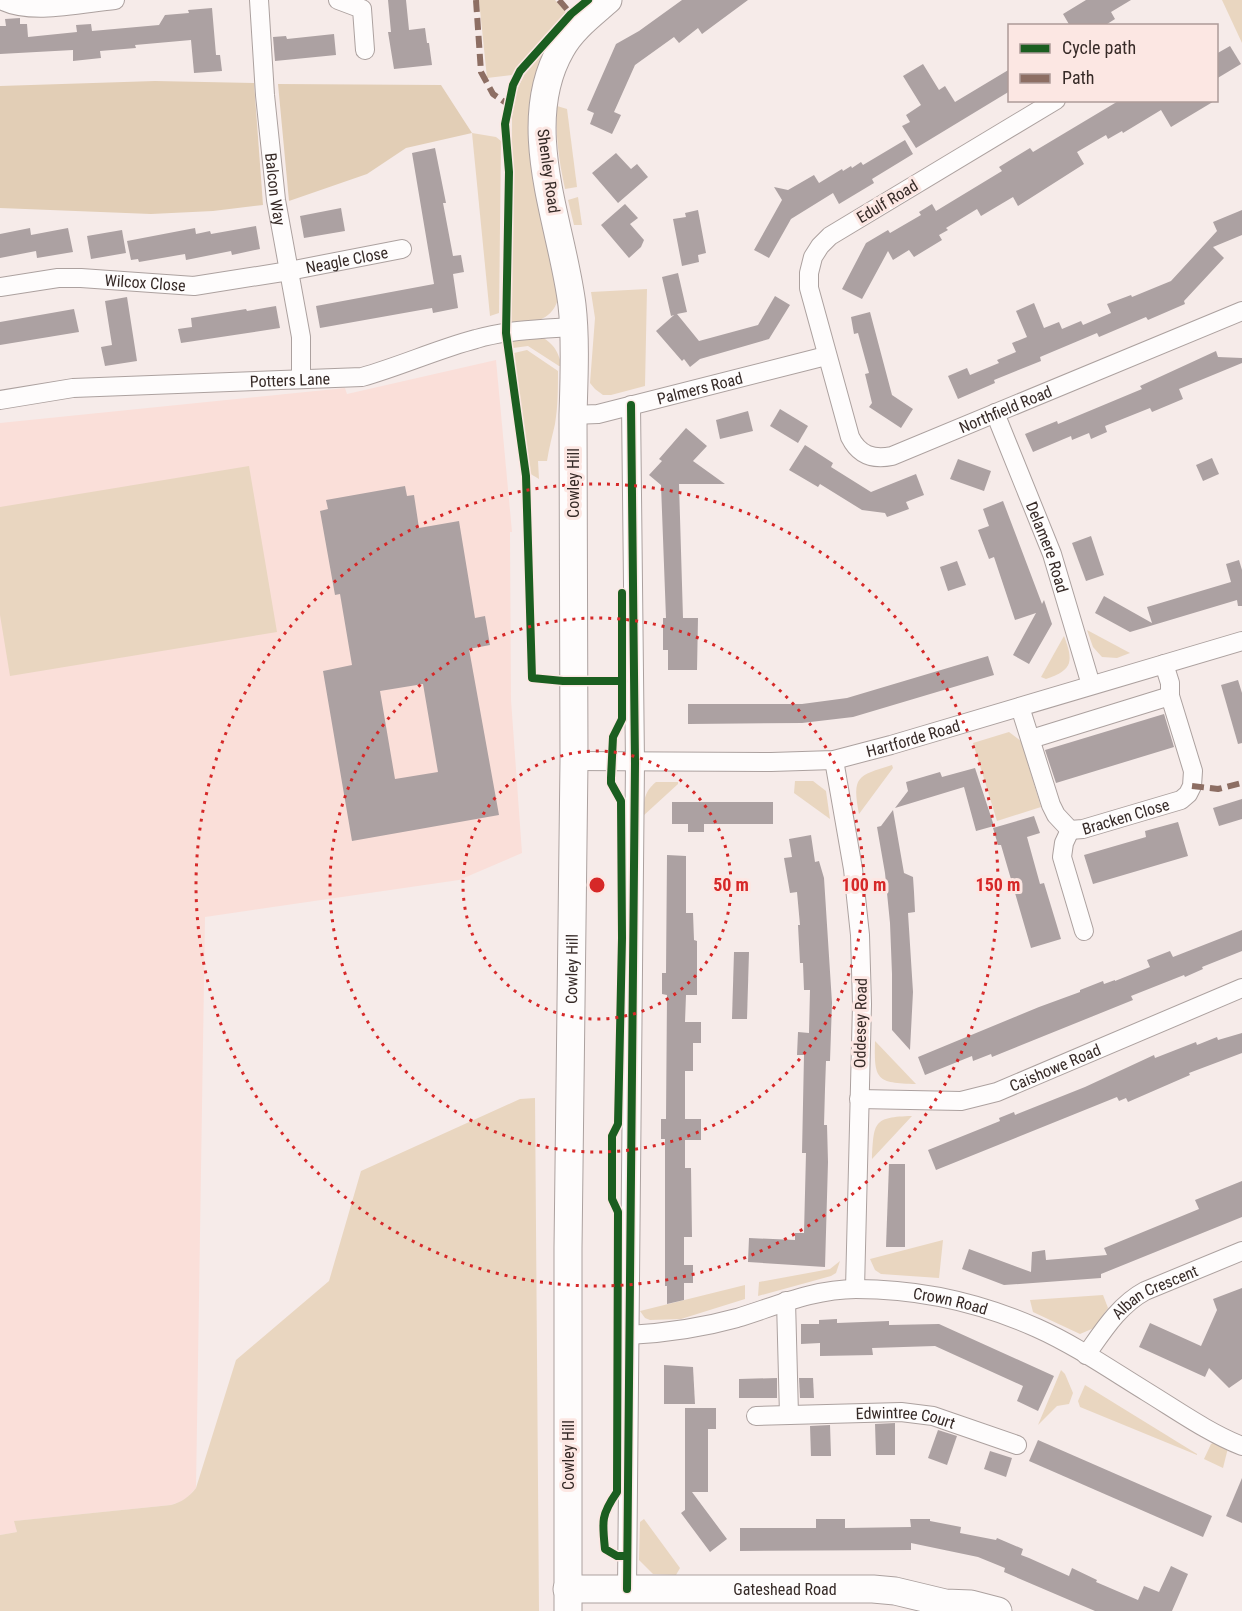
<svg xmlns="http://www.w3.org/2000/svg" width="1242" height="1611" font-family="'Roboto Condensed',sans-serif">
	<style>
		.built { fill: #fadfd9 }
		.green { fill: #e9d6c0 }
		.forest { fill: #e2ceb6 }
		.building { fill: #aca1a2; fill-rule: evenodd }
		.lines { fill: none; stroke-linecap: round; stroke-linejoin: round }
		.street-casing { stroke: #aca19f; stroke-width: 20 }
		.secondary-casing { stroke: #aca19f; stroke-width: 29 }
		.street { stroke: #fefcfc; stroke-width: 18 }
		.secondary { stroke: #fefcfc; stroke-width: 27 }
		.quiet { stroke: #8d6e63; stroke-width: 6; stroke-dasharray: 12 6; stroke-linecap: butt }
		.cycleway-casing { stroke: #fce7e3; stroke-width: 11 }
		.cycleway { stroke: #1b5e20; stroke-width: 8 }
		.ring { fill: none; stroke: #d62828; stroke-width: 3; stroke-dasharray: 3 6 }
		.labels { text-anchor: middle; stroke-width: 6; stroke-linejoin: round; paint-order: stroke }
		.street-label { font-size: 16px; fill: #362a27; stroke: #fce7e3 }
		.centre { fill: #d62828; stroke: #fce7e3; stroke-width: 3 }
		.ring-label { font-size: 18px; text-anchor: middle; font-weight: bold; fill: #d62828; stroke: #fce7e3; stroke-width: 6; stroke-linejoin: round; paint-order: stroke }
	</style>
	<rect width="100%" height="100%" fill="#f6ebe9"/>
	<polygon class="built" points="496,360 512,532 510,532 511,700 522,853 459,880 205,917 196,1488 185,1500 171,1505 15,1521 17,1532 0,1535 0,423 345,388 347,394"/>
	<g class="green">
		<polygon points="479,0 555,0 566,12 512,75 487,78"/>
		<polygon points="1222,0 1242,0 1242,43"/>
		<path d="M556 38 540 72 558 299C551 323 531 322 510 324L512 116 517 90 524 75Z"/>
		<path d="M557 106 567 109 577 187 565 189C559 161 555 134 557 106Z"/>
		<polygon points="472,133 496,137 501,141 499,313 490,316"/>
		<polygon points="578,197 582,225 574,225 568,200"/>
		<polygon points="647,289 645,386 611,395 603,395 595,389 590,383 595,318 591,292"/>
		<path d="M542 337C555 345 558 352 562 366H559L528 346 513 348 511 339Z"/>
		<path d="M527 350 558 371C558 389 558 406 555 424 552 437 549 448 547 461H538L539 479 529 473 514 353Z"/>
		<polygon points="249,466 277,632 10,676 0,615 0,507"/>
		<polygon points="1087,630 1130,653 1117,658 1102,657 1093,647"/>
		<path d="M1064 636C1073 660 1074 670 1046 679L1041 677Z"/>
		<polygon points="1009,732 1021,741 1041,807 997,821 973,743"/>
		<path d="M892 765 893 768 859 814C852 776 857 776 892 765Z"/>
		<polygon points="795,781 813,781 826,791 830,819 794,793"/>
		<path d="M656 782H678V784L643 816C644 800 644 792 656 782Z"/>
		<path d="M875 1041 916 1084C876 1083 874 1080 875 1041Z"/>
		<path d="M535 1098 539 1611H0V1535L17 1532 14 1521 171 1505C182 1502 189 1497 196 1488L236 1360 329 1281 361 1171 520 1099Z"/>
		<path d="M912 1116 872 1159C874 1122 873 1117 912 1116Z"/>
		<polygon points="943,1240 939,1278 881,1274 875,1270 870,1259"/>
		<polygon points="840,1261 836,1273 831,1276 758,1296 759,1282 830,1269"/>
		<polygon points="745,1285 745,1299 681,1319 650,1320 645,1318 640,1311"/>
		<polygon points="1103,1295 1108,1308 1094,1328 1080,1334 1033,1312 1030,1300"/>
		<polygon points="1061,1370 1065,1374 1073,1393 1069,1404 1057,1406 1038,1425"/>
		<polygon points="1085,1385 1197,1454 1197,1455 1080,1407 1078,1401"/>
		<polygon points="1215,1442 1228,1448 1223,1468 1204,1459 1211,1444"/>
		<polygon points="644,1519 680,1568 676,1575 653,1574 639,1560 640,1522"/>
	</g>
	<g class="forest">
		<polygon points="155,81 254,83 263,205 213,211 151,214 0,208 0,86"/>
		<polygon points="278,84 441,85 472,133 406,148 367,174 289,201"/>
	</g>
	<g class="building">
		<polygon points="388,0 406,0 409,30 425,28 427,43 429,43 432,65 394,69 388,32 391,32"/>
		<polygon points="682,0 748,0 702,34 698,28 679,43 674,37 635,65 614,112 621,115 612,134 590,124 594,113 587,110 616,44 639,31"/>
		<polygon points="1086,0 1131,0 1111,12 1115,19 1104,26 1070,26 1063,14"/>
		<polygon points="212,8 216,55 220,55 222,71 194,73 191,40 135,45 136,48 100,51 101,58 73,61 73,50 0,54 0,26 6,26 5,19 20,18 20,24 27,24 28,37 77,32 76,25 91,24 92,31 159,25 165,15 189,13 188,10"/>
		<polygon points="334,34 336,55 275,61 273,37 286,36 287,39"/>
		<polygon points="1230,46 1241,64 1216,79 1216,54"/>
		<polygon points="923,64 939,90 945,86 955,102 1010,69 1010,91 916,148 902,126 910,122 906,115 921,105 903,76"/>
		<polygon points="1120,100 1216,100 1171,127 1161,110 1123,133 1122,131 1108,139 1106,135 1077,152 1084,164 1018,206 1013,197 981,216 977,209 946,228 948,230 939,235 942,240 914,257 909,250 893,260 888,251 862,299 842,289 866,243 888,230 890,233 921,215 919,212 932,204 936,211 1002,171 999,167 1030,148 1033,152"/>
		<polygon points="905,140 913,154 872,179 874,183 839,204 833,193 791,219 769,258 754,250 782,200 774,187 788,190 814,175 819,183 842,169 843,171 851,166 852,168 861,162 863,165"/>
		<polygon points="435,148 446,203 443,203 453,256 461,255 464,272 453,274 458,308 433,313 432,308 320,328 316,306 434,284 412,153"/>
		<polygon points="616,153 631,169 637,164 648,177 618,203 592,173"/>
		<polygon points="625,204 638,218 630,224 644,240 641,247 629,258 601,225"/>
		<polygon points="341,208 345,231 304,238 300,216"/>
		<polygon points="698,210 706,253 698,255 699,262 682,266 673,219 686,217 685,213"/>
		<polygon points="1242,210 1242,235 1213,247 1224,258 1184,301 1185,304 1148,320 1146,317 1099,337 1097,333 1040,357 1041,361 994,380 995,383 958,399 948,376 967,368 970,375 999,363 997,360 1016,352 1012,343 1027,337 1016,311 1034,303 1044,328 1059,322 1062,329 1081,321 1083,325 1111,313 1107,304 1131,295 1132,297 1171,281 1217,231 1213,222"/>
		<polygon points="256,226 260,249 232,255 231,251 186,260 185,254 139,262 138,259 131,260 127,241 195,228 196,234 210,231 211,234"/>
		<polygon points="30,228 31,235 68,228 73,252 37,258 36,251 0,258 0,234"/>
		<polygon points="122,230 126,253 91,259 87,236"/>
		<polygon points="678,273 687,312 677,314 699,341 758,325 775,296 790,305 769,339 700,359 690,367 684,359 682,361 656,331 674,315 671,316 662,277"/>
		<polygon points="127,297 137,361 105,366 101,347 112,345 105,301"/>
		<polygon points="276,306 280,328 181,343 178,329 192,327 191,318 246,309 247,311"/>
		<polygon points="74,309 79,332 0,345 0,322"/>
		<polygon points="870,312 892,395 913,409 901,428 869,407 872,403 865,374 869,373 858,333 854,334 851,317"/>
		<polygon points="1216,351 1218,357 1242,358 1242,363 1179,389 1183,399 1152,412 1150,408 1105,426 1107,432 1091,439 1089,433 1072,440 1071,436 1033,452 1025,434 1057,421 1058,424 1142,389 1140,386"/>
		<polygon points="780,409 808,426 798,443 770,426"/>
		<polygon points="748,411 753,431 720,439 716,420"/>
		<polygon points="686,428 707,446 693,461 725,484 679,484 683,618 698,618 697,670 668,670 668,650 663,650 663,618 666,618 661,485 649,475 662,461 659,459"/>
		<polygon points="805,445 833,463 831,467 871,492 916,474 924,495 906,502 909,509 887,517 885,513 862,510 820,484 818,487 789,470"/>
		<polygon points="1212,458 1219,474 1203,481 1196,465"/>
		<polygon points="958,459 991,471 984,491 950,479"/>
		<path d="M405 486 407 496 414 495 419 528 459 521 475 618 485 616 490 645 469 649 499 815 352 841 323 671 352 665 340 594 335 595 320 511 328 509 326 500ZM423 684 438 772 395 779 380 691Z"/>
		<polygon points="1003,501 1042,604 1044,600 1052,624 1029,664 1013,655 1036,613 1015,620 994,557 989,559 978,530 989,526 983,509"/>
		<polygon points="1091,536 1104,575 1086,581 1072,543"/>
		<polygon points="1239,560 1242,570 1242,606 1238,606 1237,600 1130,632 1095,613 1104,596 1152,623 1147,607 1231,582 1226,564"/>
		<polygon points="957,561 966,585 948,591 940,567"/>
		<polygon points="988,656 994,675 853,717 802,723 688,724 688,704 802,704 847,698"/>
		<polygon points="1238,680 1242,693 1242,743 1238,744 1221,685"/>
		<polygon points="1164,714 1174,747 1056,783 1045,750"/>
		<polygon points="975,768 994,826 976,831 964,787 895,808 908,791 906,782 940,772 942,777"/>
		<polygon points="1242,799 1242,819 1219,826 1213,808"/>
		<polygon points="672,802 773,802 773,824 704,824 704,832 688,832 688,824 672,824"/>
		<polygon points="893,810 904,873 913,877 914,892 915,912 908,913 913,992 910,1050 892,1030 892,974 890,923 885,873 877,827 881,826"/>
		<polygon points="1034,816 1040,833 1027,837 1040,884 1044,883 1061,939 1031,948 1001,845 998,845 993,828"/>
		<polygon points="1178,822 1188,856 1093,884 1084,855 1146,837 1145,831"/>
		<polygon points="811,835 815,862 819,861 824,878 832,1003 830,1061 826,1061 825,1089 824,1125 827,1125 828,1162 825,1267 748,1262 749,1238 795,1240 795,1233 804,1233 806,1153 802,1153 804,1055 797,1055 798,1032 809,1033 810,990 804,990 803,963 800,963 798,925 800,925 797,892 790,893 784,858 792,857 789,839"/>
		<polygon points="667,855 686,856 686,913 693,913 694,940 697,941 697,995 686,995 685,1022 701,1022 701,1043 693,1043 693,1071 685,1071 685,1119 701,1119 701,1140 685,1140 685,1168 691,1168 692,1237 684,1237 684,1265 693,1265 693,1283 684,1283 684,1300 667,1304 667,1286 665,1286 665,1139 661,1139 661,1119 666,1119 667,995 662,994 662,973 666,973"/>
		<polygon points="1242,930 1242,951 1202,967 1203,969 1185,977 1184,975 1131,996 1133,1000 992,1057 991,1054 973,1061 972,1056 925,1075 918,1057 1039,1007 1080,992 1080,990 1103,981 1104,984 1115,980 1115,981 1150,967 1147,960 1170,951 1173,957"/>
		<polygon points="734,952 749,952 747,1019 732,1019"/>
		<polygon points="1242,1033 1242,1053 1189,1073 1190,1075 1128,1102 1126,1098 1119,1101 1117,1097 936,1170 928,1150 1000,1121 999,1118 1014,1112 1015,1115 1085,1087 1154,1055 1155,1058 1196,1042 1197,1045 1217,1037 1218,1040"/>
		<polygon points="889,1164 905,1164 905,1247 886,1247"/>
		<polygon points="1242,1181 1242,1217 1101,1274 1101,1278 1004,1285 962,1269 969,1249 1031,1272 1032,1252 1045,1250 1046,1260 1107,1255 1104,1248 1199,1209 1195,1200"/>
		<polygon points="1242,1288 1242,1379 1229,1388 1209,1368 1205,1377 1139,1347 1150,1323 1201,1346 1217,1310 1213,1299"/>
		<polygon points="837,1319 837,1323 889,1321 889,1325 939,1324 1054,1376 1038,1411 1017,1401 1023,1386 935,1346 872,1348 873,1355 820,1356 820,1343 801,1344 801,1324 819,1324 819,1320"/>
		<polygon points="664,1365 693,1367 695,1404 664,1404"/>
		<polygon points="777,1378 777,1398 739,1398 739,1379"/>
		<polygon points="799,1378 813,1378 814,1398 800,1398"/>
		<polygon points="685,1408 716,1408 716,1429 708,1429 708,1492 692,1492 727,1539 710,1552 681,1513 685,1510"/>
		<polygon points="895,1423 895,1455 876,1455 875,1424"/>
		<polygon points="830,1425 831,1456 811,1456 810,1426"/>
		<polygon points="938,1430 957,1436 947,1465 928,1458"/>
		<polygon points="1038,1440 1212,1516 1203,1537 1029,1461"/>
		<polygon points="990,1451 1012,1458 1006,1477 984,1469"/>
		<polygon points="1242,1478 1242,1523 1226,1516"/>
		<polygon points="816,1519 845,1519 845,1528 911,1527 910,1519 930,1519 930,1521 961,1527 960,1533 996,1540 997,1538 1023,1549 1021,1555 1029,1558 1069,1576 1072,1568 1097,1580 1096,1582 1138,1600 1144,1586 1159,1592 1171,1566 1188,1574 1172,1611 1095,1611 1004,1572 1005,1568 978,1557 911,1543 911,1550 740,1551 740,1528 816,1528"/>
	</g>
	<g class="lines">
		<defs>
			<g id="street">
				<path d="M1 0C30 16 83 3 115 0"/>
				<path id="s1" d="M259 0 265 95 276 200 301 337V379"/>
				<polyline points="338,0 362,9 365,50"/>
				<path id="s2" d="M1056 100 830 236 820 246 813 257 809 273V288L850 437C859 455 873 460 892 456L1242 311"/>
				<path id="s3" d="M0 287 58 278H81L194 286 289 271 402 249"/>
				<path id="s4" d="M0 400 73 388 362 377C401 366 438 349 476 339 507 330 541 329 572 327"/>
				<path id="s5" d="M995 413 1052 554 1091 685"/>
				<path id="s6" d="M573 415 598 414 826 356"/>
				<path id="s7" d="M1020 707 1051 805 1056 815 1070 830 1083 829 1181 800 1188 794 1192 786 1193 771 1170 696V683L1164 664"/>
				<polyline points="1031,739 1170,696"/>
				<polyline points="834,760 853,869 860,935 862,1004 855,1289"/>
				<path id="s8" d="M574 761 771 762 834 760 891 745 1242 641"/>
				<polyline points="1070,830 1064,843 1062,857 1084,931"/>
				<path id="s9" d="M859 1099 961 1101 997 1092 1242 988"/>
				<polyline points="786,1301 789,1415"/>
				<path id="s10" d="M629 1335C666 1333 701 1328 737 1318 776 1306 814 1289 856 1289 918 1289 981 1303 1037 1328 1075 1345 1111 1370 1147 1392 1178 1411 1209 1433 1242 1446"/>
				<path id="s11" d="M1086 1355C1103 1331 1119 1305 1145 1291L1242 1251"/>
				<path id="s12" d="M756 1416 901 1412 933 1416 1017 1445"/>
				<polyline points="627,1589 635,763 631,405"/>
			</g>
			<g id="secondary">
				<path id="s13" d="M567 1589H873L895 1591 945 1603 971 1604 998 1611"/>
				<path id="s14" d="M568 1611V1249L574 761 573 415C574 380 576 339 572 305 562 224 517 126 561 49 572 29 591 15 608 0"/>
			</g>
		</defs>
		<use href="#street" class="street-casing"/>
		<use href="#secondary" class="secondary-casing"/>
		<use href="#street" class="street"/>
		<use href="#secondary" class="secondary"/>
		<g class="quiet">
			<polyline points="476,0 481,72 493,94 509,105"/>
			<polyline points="559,0 571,14"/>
			<polyline points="1192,786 1218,789 1242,783"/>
		</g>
		<defs>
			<g id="cycleway">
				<polyline points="588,0 571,14 520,71 513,85 505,124 509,172 506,333 526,476 532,678 563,681 622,681"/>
				<path d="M622 593V719L613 737 611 778V783L621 801 622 938 618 1124 612 1136V1199L618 1212 617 1492C601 1515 602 1521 605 1549L617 1556H627"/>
				<polyline points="627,1589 635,763 631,405"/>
			</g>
		</defs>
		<use href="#cycleway" class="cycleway-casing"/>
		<use href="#cycleway" class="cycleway"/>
	</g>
	<g class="ring">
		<circle cx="597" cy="885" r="134"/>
		<circle cx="597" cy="885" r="267"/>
		<circle cx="597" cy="885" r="401"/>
	</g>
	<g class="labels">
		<g class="street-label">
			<text transform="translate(549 171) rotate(82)" y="6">Shenley Road</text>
			<text dy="6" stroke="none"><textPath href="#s1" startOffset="190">Balcon Way</textPath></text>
			<text transform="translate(887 201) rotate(-31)" y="6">Edulf Road</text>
			<text dy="6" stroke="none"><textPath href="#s3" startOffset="350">Neagle Close</textPath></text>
			<text dy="6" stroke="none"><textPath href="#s3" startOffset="146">Wilcox Close</textPath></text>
			<text dy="6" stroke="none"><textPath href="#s4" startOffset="291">Potters Lane</textPath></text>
			<text dy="6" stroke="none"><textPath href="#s6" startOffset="130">Palmers Road</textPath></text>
			<text dy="6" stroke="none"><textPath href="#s2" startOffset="650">Northfield Road</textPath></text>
			<text transform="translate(573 483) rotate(-90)" y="6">Cowley Hill</text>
			<text dy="6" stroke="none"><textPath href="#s5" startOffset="144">Delamere Road</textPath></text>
			<text dy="6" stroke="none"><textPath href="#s8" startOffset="342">Hartforde Road</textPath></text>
			<text dy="6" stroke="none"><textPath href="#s7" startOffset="192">Bracken Close</textPath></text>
			<text dy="6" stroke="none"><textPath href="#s14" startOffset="642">Cowley Hill</textPath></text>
			<text transform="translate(860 1023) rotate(-89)" y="6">Oddesey Road</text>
			<text dy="6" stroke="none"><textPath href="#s9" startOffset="202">Caishowe Road</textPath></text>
			<text dy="6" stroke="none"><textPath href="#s11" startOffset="96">Alban Crescent</textPath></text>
			<text dy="6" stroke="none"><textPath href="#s10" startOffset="328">Crown Road</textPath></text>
			<text dy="6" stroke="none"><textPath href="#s12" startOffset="150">Edwintree Court</textPath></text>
			<text transform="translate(568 1455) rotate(-90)" y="6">Cowley Hill</text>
			<text dy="6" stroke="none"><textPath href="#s13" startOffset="218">Gateshead Road</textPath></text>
		</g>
	</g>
	<circle cx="597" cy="885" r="9" class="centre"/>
	<g class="ring-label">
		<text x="731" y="891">50 m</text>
		<text x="864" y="891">100 m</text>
		<text x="998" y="891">150 m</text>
	</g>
	<rect x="1008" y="24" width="210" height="78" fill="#fce7e3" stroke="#ad9b98" stroke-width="1.5"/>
	<rect x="1020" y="44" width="30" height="9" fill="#1b5e20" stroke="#ad9b98" stroke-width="1.5"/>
	<text x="1062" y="54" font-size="18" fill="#362a27">Cycle path</text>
	<rect x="1020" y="74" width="30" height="9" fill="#8d6e63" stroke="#ad9b98" stroke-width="1.5"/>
	<text x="1062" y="84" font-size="18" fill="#362a27">Path</text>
</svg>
